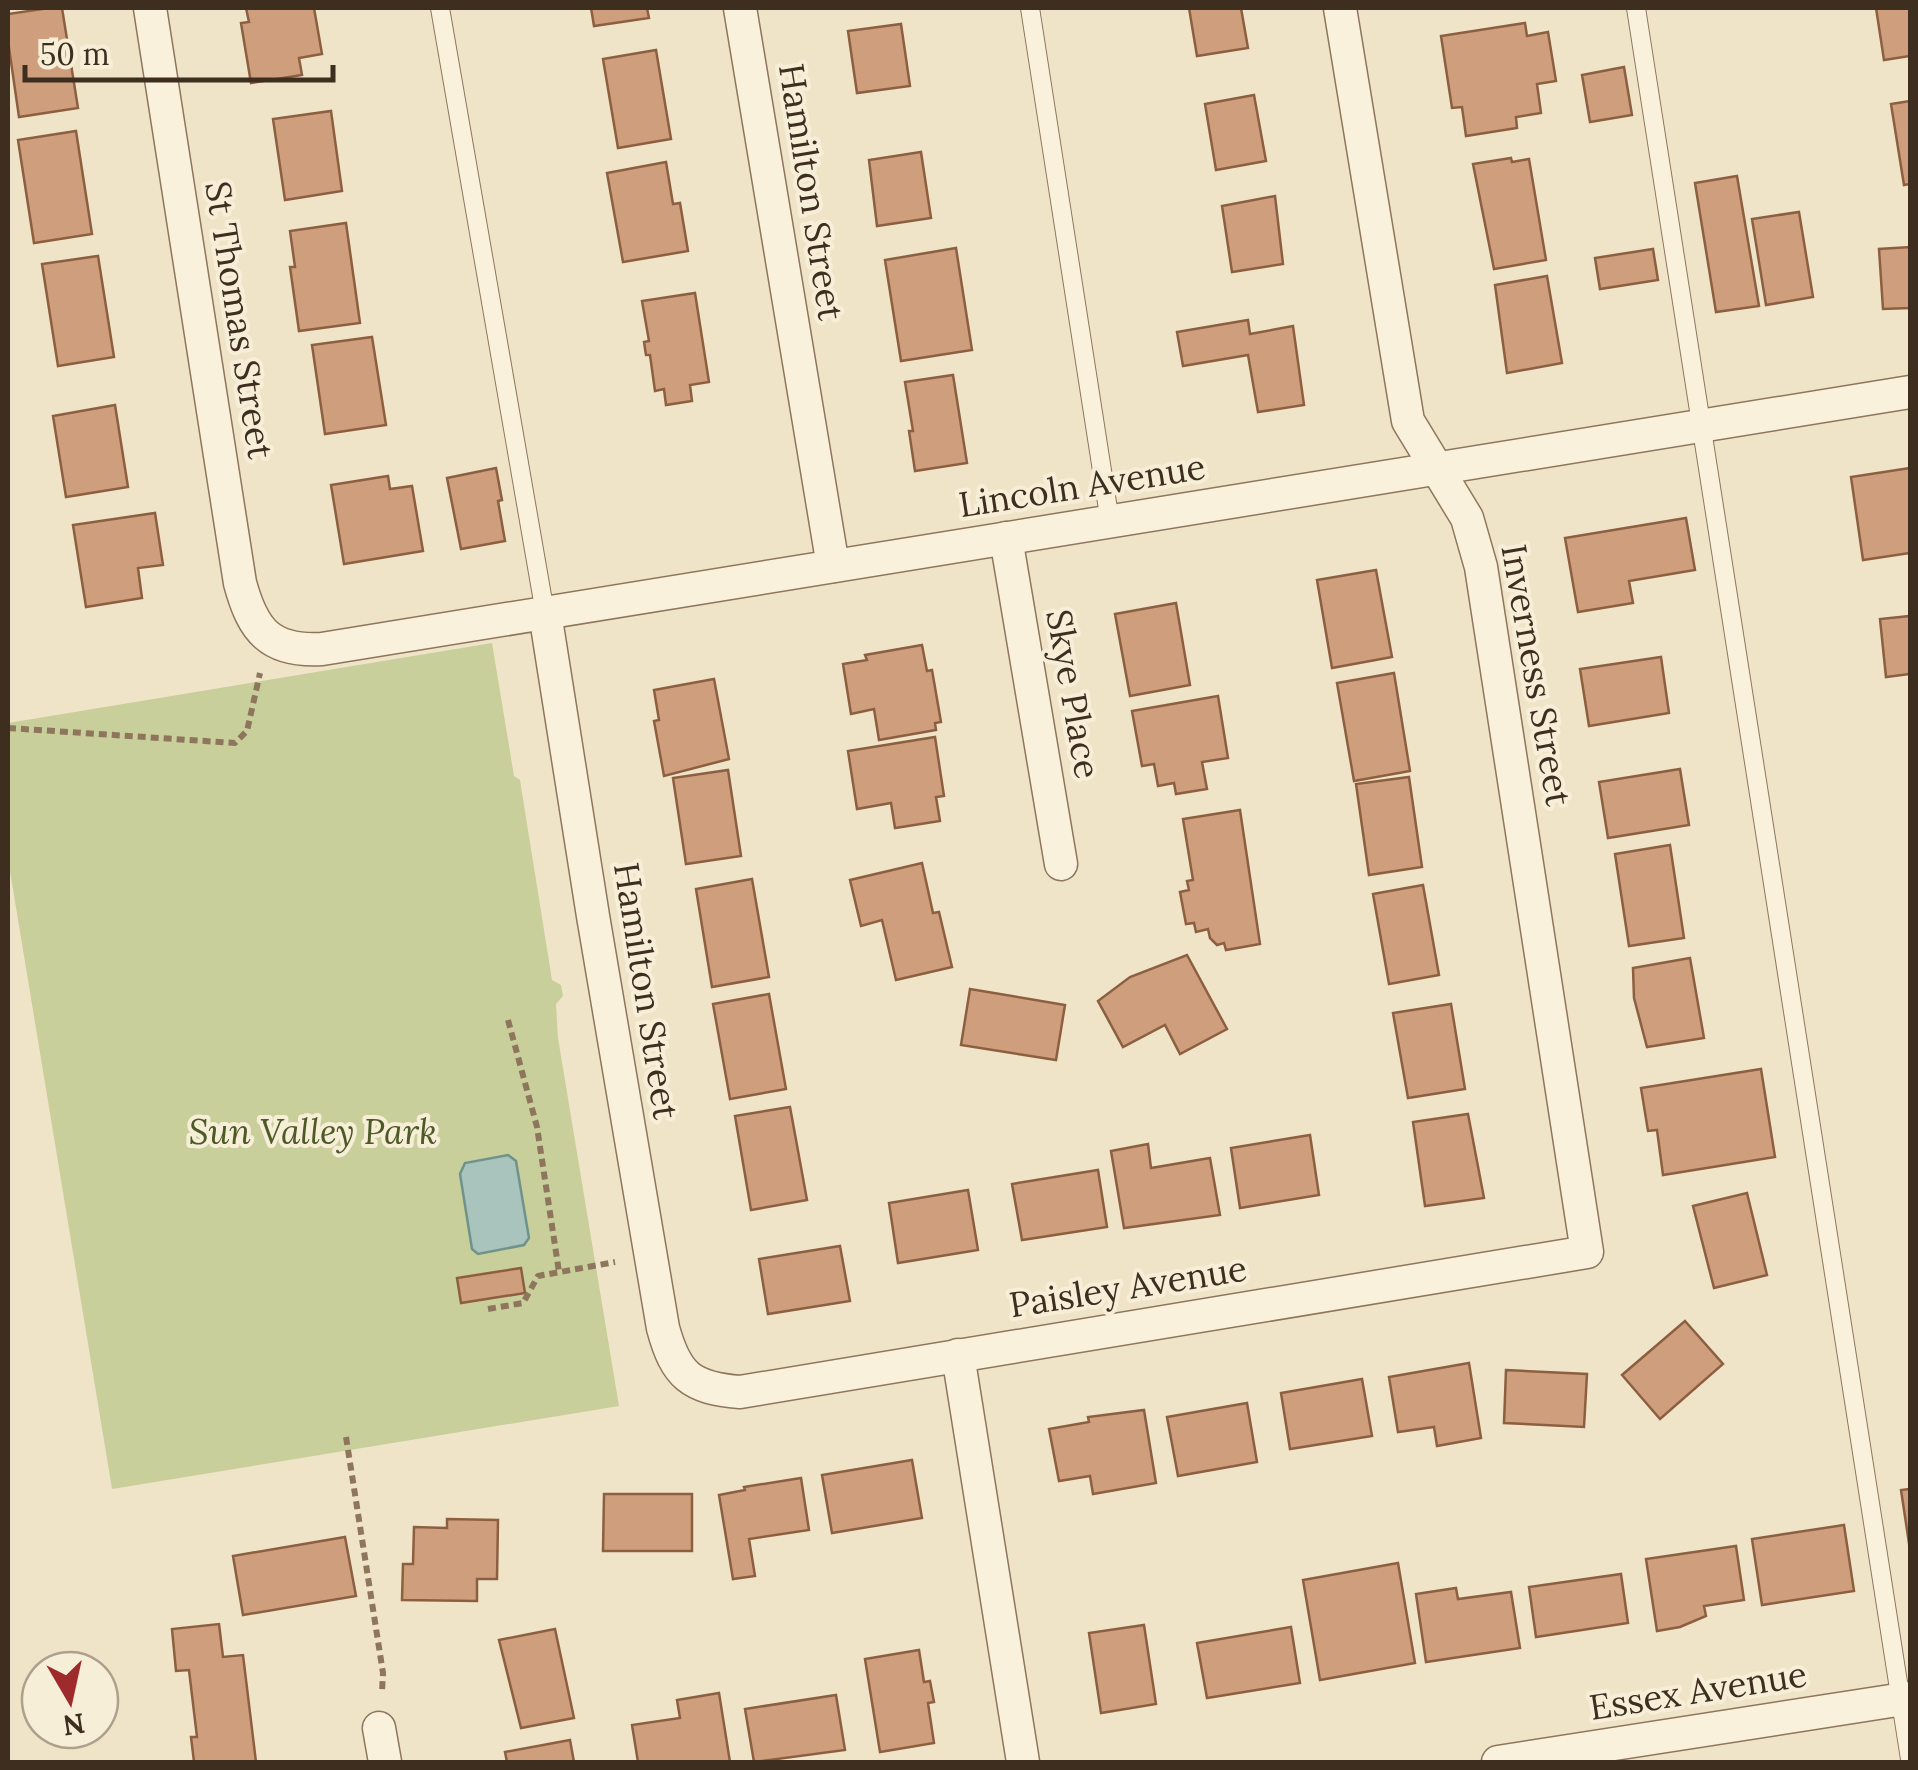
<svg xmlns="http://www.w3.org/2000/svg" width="1918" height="1770" font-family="Lora,serif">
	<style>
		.green { fill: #c9cf9b }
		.water { fill: #a9c4bc; stroke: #6f938a; stroke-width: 2.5 }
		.building { fill: #cf9f7d; stroke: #8d5f41; stroke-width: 2.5 }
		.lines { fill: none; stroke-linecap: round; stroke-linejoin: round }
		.lane-casing { stroke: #8d765c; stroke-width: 20 }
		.street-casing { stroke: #8d765c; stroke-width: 35 }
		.path { stroke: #8d765c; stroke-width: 6; stroke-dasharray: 8 5; stroke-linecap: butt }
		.lane { stroke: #faf1dc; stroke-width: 18 }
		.street { stroke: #faf1dc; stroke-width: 32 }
		.labels { text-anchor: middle; stroke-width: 8; stroke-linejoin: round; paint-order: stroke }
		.street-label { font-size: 35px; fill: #3d2e20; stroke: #f7eed8 }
		.park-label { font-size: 35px; font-style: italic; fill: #4d5a26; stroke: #f7eed8 }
	</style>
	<rect width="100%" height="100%" fill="#f0e4c8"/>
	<polygon class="green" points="492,643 514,776 520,780 552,980 561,985 563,996 556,1004 558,1038 619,1406 112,1489 8,859 8,723"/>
	<polygon class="water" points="508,1155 516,1161 529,1238 524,1245 478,1254 472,1249 460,1174 465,1163"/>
	<g class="building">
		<polygon points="49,8 62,8 78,108 19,117 8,41 8,14"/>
		<polygon points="246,8 314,8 322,54 299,58 302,75 251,83 241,23 249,22"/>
		<polygon points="591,8 647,8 649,18 594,26"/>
		<polygon points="1189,8 1241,8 1248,48 1197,56"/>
		<polygon points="1876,8 1910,8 1910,56 1884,60"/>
		<polygon points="1525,23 1527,36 1548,32 1556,81 1537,84 1541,113 1516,117 1517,128 1466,136 1462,107 1452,108 1441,36"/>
		<polygon points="901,24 910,86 857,93 848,31"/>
		<polygon points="656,50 671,139 618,148 603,59"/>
		<polygon points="1624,67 1632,115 1590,122 1582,75"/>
		<polygon points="1254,95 1266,161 1216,170 1205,104"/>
		<polygon points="1910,101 1910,184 1904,185 1891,104"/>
		<polygon points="331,111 342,191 285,200 273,119"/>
		<polygon points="76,131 92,234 34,243 18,140"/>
		<polygon points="921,152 931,218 877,226 869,160"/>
		<polygon points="1511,158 1512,162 1529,159 1546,260 1494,269 1473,164"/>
		<polygon points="666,162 673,204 680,203 688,251 623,262 607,173"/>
		<polygon points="1737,176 1759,306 1716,312 1695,183"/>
		<polygon points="1275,196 1283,264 1232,272 1222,206"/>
		<polygon points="1799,212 1813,297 1766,305 1752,219"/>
		<polygon points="346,223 360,323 299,331 290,267 295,267 290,231"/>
		<polygon points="1910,247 1910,308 1883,309 1879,249"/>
		<polygon points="956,248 972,350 901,361 885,260"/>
		<polygon points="1653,249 1658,280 1600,289 1595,258"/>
		<polygon points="98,256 114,357 58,366 42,264"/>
		<polygon points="1547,276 1562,363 1507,373 1495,285"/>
		<polygon points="695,293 709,382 690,385 692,401 666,405 664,389 655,391 650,355 646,355 644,342 649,341 642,301"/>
		<polygon points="1248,320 1250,334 1293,326 1304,405 1258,412 1248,355 1183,366 1177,332"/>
		<polygon points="372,337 386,425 325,434 312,345"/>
		<polygon points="953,375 967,463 915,471 909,431 913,431 905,382"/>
		<polygon points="115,405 128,487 66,497 53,416"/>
		<polygon points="496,468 502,500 498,501 505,541 461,549 447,478"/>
		<polygon points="1910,468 1910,553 1863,560 1851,477"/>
		<polygon points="388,476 390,489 412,486 423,551 344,564 331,485"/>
		<polygon points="155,513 163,565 138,568 142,598 86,607 73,525"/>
		<polygon points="1686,518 1695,570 1629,581 1633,603 1578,612 1565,538"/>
		<polygon points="1376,570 1392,657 1332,668 1317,580"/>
		<polygon points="1176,603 1190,685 1130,696 1115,614"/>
		<polygon points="1910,616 1910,674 1886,677 1880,619"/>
		<polygon points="922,645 927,671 932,670 941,722 935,723 936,730 879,740 874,709 851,714 843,664 867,660 865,655"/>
		<polygon points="1661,657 1669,713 1589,726 1580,669"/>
		<polygon points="1394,673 1410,771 1354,781 1337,683"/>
		<polygon points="714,679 729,759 664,776 654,721 659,720 654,690"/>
		<polygon points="1218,696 1228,758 1202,762 1207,789 1176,794 1174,783 1158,786 1154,764 1142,766 1132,711"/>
		<polygon points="935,737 944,796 936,797 940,821 895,828 891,803 857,809 848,751"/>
		<polygon points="1680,769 1689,825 1608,838 1599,782"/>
		<polygon points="728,770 741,856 686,864 673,778"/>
		<polygon points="1409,777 1422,867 1369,875 1356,784"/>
		<polygon points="1240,810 1260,944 1226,950 1224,943 1217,945 1210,938 1208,929 1196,932 1194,923 1186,924 1180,892 1189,890 1187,881 1193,880 1183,819"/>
		<polygon points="1670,845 1684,938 1629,946 1615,854"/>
		<polygon points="922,863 933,913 939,912 952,967 896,980 882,920 861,926 850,880"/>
		<polygon points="752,879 769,977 712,987 696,889"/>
		<polygon points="1423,885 1439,975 1389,984 1373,894"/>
		<polygon points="1187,955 1227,1029 1180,1054 1165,1025 1123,1047 1098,1001 1130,977"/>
		<polygon points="1690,958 1704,1038 1647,1047 1634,998 1633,968"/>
		<polygon points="970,989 1065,1005 1056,1060 961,1045"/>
		<polygon points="769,994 786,1089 730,1099 713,1004"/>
		<polygon points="1451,1004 1465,1089 1408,1098 1393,1013"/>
		<polygon points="1761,1069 1775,1157 1663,1175 1657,1130 1648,1131 1641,1088"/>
		<polygon points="790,1107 807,1200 751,1210 735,1116"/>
		<polygon points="1468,1114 1484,1198 1425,1206 1413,1122"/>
		<polygon points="1310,1135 1319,1195 1240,1208 1231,1148"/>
		<polygon points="1148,1144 1151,1168 1210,1158 1220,1215 1124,1228 1111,1151"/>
		<polygon points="1098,1170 1107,1227 1022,1240 1012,1184"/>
		<polygon points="968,1190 978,1250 898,1263 889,1203"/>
		<polygon points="1747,1193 1767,1275 1714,1288 1693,1206"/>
		<polygon points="840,1246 850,1301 768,1314 759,1259"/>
		<polygon points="521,1268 525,1293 461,1303 457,1278"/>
		<polygon points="1685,1321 1723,1364 1660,1419 1622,1375"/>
		<polygon points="1469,1363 1481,1438 1437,1446 1434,1427 1398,1432 1389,1377"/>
		<polygon points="1506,1370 1587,1374 1584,1427 1504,1423"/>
		<polygon points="1362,1379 1372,1436 1290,1449 1281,1393"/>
		<polygon points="1247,1403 1257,1462 1178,1476 1167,1417"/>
		<polygon points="1144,1410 1156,1483 1093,1494 1090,1476 1059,1481 1049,1429 1089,1422 1088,1417"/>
		<polygon points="912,1460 922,1518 832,1533 822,1475"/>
		<polygon points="801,1478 809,1530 749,1539 755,1576 733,1579 719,1495 745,1490 744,1487"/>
		<polygon points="1910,1489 1910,1550 1901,1490"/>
		<polygon points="604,1494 692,1494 692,1551 603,1551"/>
		<polygon points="447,1519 498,1520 497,1579 477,1579 477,1601 402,1600 403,1564 413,1564 414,1527 447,1528"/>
		<polygon points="1844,1525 1854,1591 1762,1605 1752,1539"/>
		<polygon points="345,1537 356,1596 243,1615 233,1556"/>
		<polygon points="1736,1546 1744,1600 1704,1606 1706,1616 1680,1627 1657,1631 1646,1559"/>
		<polygon points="1398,1563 1415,1663 1320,1680 1303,1580"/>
		<polygon points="1621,1574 1628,1623 1536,1637 1529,1587"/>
		<polygon points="1456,1588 1458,1599 1511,1592 1520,1648 1426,1662 1416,1594"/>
		<polygon points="219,1624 223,1657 243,1655 256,1762 194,1762 191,1737 197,1737 189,1670 176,1671 172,1629"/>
		<polygon points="1144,1625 1156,1704 1101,1713 1089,1633"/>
		<polygon points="1291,1627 1300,1683 1207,1698 1197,1643"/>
		<polygon points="555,1629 574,1718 521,1728 499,1640"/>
		<polygon points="919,1650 924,1682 930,1681 934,1702 928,1703 934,1743 880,1752 865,1659"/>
		<polygon points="719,1693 730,1762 638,1762 632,1725 680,1718 677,1700"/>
		<polygon points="836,1695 845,1750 754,1762 745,1709"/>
		<polygon points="570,1740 574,1762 507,1762 505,1752"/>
	</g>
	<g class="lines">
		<defs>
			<g id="lane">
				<polyline points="440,8 545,613"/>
				<polyline points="1030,8 1110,522"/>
				<polyline points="1636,8 1910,1759"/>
			</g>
			<g id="street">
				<path d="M150 8 240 583C253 631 270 652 322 649L1910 392"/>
				<polyline points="740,8 833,566"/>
				<polyline points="1006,538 1061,864"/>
				<path d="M545 613 593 916 663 1328C676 1376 691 1388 740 1392L1587 1252 1481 567 1467 518 1408 421 1340 8"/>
				<polyline points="958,1355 1023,1762"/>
				<polyline points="379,1728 385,1762"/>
				<polyline points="1498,1762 1910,1698"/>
			</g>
		</defs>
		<use href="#lane" class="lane-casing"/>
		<use href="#street" class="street-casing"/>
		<g class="path">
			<polyline points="8,728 235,743 247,731 260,673"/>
			<polyline points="508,1020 537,1127 559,1272"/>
			<polyline points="488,1309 523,1303 538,1276 615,1262"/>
			<polyline points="346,1437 383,1673 382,1692"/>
		</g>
		<use href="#lane" class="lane"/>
		<use href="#street" class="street"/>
	</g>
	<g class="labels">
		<g class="street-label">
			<text transform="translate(811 192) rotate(81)" y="12">Hamilton Street</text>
			<text transform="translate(239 320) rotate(81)" y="12">St Thomas Street</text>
			<text transform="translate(1082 486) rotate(-9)" y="12">Lincoln Avenue</text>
			<text transform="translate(1536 675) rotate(80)" y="12">Inverness Street</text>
			<text transform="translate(1073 694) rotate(80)" y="12">Skye Place</text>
			<text transform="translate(646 991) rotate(81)" y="12">Hamilton Street</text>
			<text transform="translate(1128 1287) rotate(-9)" y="12">Paisley Avenue</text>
			<text transform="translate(1698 1691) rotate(-9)" y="12">Essex Avenue</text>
		</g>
		<g class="park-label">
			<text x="313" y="1144">Sun Valley Park</text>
		</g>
	</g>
	<rect width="1918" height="1770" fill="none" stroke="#3d2e20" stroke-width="20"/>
	<g transform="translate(70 1700) rotate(171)"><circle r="48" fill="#f7eed8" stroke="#ada18e" stroke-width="2.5"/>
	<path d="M0-8L18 38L0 25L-18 38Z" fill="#9e2a2b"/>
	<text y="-15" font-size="28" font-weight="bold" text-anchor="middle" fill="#3d2e20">N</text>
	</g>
	<path d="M25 65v15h308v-15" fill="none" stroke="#3d2e20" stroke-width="5"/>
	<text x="40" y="65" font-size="30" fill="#3d2e20" stroke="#f7eed8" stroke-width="8" paint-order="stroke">50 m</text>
</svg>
